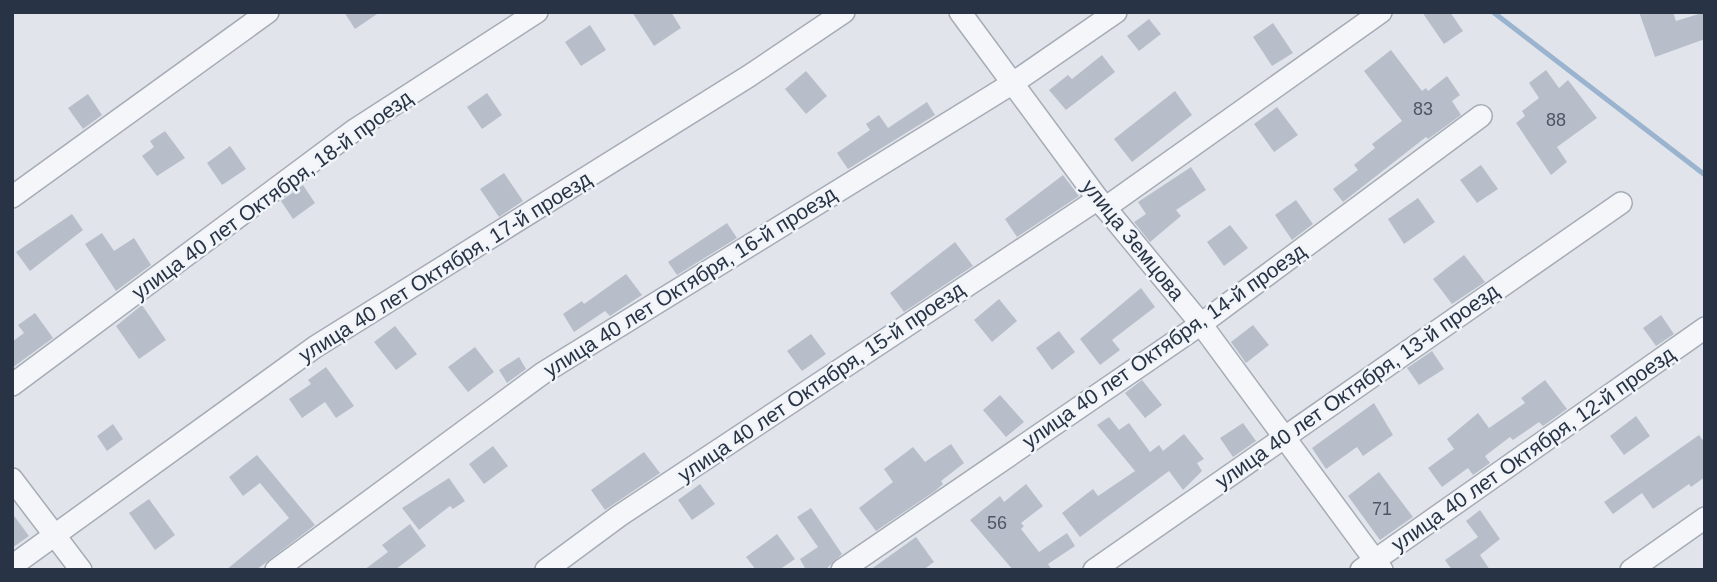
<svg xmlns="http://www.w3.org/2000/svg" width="1717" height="582" font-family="Arial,sans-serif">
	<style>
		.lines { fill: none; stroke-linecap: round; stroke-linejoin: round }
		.stream { stroke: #9ab3ce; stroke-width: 5 }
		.building { fill: #b8bec9 }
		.minor-casing { stroke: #a6acb6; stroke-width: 24 }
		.minor { stroke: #f5f6f9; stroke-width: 21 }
		.labels { text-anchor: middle; stroke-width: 5; stroke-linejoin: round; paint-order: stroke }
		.number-label { font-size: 18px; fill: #4c5666 }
		.street-label { font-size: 21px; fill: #283345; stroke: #f1f4f8 }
	</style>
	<rect width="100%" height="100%" fill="#e1e5eb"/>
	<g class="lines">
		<polyline class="stream" points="1493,12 1705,175"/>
	</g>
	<g class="building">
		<polygon points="344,12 380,12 355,29"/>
		<polygon points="632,12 671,12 681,28 654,46"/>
		<polygon points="1422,12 1450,12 1463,31 1444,44"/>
		<polygon points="1639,12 1673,12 1676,21 1705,12 1705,39 1655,57"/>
		<polygon points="1149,19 1161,34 1139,51 1127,36"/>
		<polygon points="1273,23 1293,53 1272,66 1253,37"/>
		<polygon points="590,25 606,50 581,66 565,42"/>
		<polygon points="1391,50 1422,91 1426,88 1428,91 1447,76 1460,95 1452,101 1461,115 1428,139 1426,137 1343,202 1333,189 1358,170 1354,165 1375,148 1372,144 1402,121 1364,71"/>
		<polygon points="1102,55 1115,72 1066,110 1049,90 1068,75 1072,79"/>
		<polygon points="1546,70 1559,88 1568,80 1597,118 1557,147 1567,162 1551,175 1516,123 1525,116 1522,111 1539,98 1529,83"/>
		<polygon points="806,71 827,96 806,114 785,89"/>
		<polygon points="1175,91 1192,115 1132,162 1114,139"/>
		<polygon points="487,93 502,115 482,129 467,107"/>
		<polygon points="88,94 102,115 83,129 68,108"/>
		<polygon points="927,102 935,115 848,169 837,153 870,130 866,124 879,115 888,128"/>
		<polygon points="1277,107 1298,135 1274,152 1254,124"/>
		<polygon points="165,131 185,158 157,176 142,156 154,147 150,141"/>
		<polygon points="230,146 246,169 222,185 207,163"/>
		<polygon points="1481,165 1498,189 1477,203 1460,180"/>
		<polygon points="1191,167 1206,190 1176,210 1181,216 1150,242 1134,222 1146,214 1138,202"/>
		<polygon points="504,173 523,201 499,217 480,189"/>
		<polygon points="1063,175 1079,196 1017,237 1005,219"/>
		<polygon points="303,185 315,203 293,219 281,201"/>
		<polygon points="1418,198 1435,222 1404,244 1388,219"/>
		<polygon points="1296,200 1313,224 1292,240 1275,215"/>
		<polygon points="72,214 83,230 30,271 16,252"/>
		<polygon points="727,223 737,238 677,275 668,262"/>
		<polygon points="1230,225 1248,248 1224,266 1207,242"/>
		<polygon points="102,233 114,251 134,238 151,265 116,291 85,244"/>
		<polygon points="955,242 973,266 904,312 890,293"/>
		<polygon points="1464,255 1485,282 1452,304 1433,279"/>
		<polygon points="626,274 642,295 610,316 605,311 574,332 563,314 582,301 584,304"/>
		<polygon points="1141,288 1155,307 1112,340 1120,350 1100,365 1080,339"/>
		<polygon points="999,299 1017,321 992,342 974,320"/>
		<polygon points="142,305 166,340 139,359 116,326"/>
		<polygon points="35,313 53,338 12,368 12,342 24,333 18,325"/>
		<polygon points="1661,315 1674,334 1656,346 1643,328"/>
		<polygon points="1253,325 1269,345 1246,363 1231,342"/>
		<polygon points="395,326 417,354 396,370 374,342"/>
		<polygon points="1059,331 1075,352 1052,370 1036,348"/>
		<polygon points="811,334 826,354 802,371 787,351"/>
		<polygon points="475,347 494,372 468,392 448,367"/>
		<polygon points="1432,351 1444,369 1419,385 1407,368"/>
		<polygon points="519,357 526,369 507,383 499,370"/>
		<polygon points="326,367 354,406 336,418 325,402 302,418 289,399 311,384 308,380"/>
		<polygon points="1142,380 1162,405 1145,418 1125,393"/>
		<polygon points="1545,380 1567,409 1543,426 1539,422 1513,440 1510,437 1485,456 1490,463 1473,475 1468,468 1442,487 1428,468 1454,449 1447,439 1478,413 1489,428 1525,403 1521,398"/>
		<polygon points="1000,395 1024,422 1006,437 983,410"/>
		<polygon points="1374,403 1393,435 1363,456 1357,447 1326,469 1312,448"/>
		<polygon points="1636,416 1650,436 1624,455 1610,436"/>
		<polygon points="1109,417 1119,430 1129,423 1150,452 1159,445 1163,451 1184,434 1204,459 1197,463 1202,471 1183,490 1169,471 1080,537 1062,513 1093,489 1098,496 1135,471 1097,425"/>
		<polygon points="1243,423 1256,441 1233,457 1220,438"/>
		<polygon points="113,424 123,439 107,451 97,436"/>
		<polygon points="1699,435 1705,443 1705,477 1691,487 1689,484 1653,509 1642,493 1613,514 1604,502"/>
		<polygon points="951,444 964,463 941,481 943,484 935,491 876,531 859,508 893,482 884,469 913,447 925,462"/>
		<polygon points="493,446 508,466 484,484 469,464"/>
		<polygon points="644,452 660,473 605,510 591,490"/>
		<polygon points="257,455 315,525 256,570 226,570 289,518 260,483 243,496 229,477"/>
		<polygon points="1379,472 1413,517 1380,540 1348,496"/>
		<polygon points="449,478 465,501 453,509 450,506 419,530 402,508"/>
		<polygon points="700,484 715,504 692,520 678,500"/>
		<polygon points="1026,484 1043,506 1021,523 1024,526 1021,529 1039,552 1067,533 1075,546 1048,564 1052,570 1013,570 970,520 1000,496 1004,502"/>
		<polygon points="149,499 175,535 155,550 129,513"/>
		<polygon points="811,508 842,554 825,570 806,570 800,559 818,547 797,517"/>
		<polygon points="1480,510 1500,539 1480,555 1490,570 1452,570 1445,560 1478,537 1466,521"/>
		<polygon points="12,513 29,536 12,548"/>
		<polygon points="410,524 426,546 395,570 364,570 388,552 382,545"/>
		<polygon points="777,534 795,559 779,570 756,570 746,557"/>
		<polygon points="916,537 934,562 923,570 870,570"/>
	</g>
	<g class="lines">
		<defs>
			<g id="minor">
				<polyline points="960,12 1098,199 1201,324 1382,570"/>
				<polyline points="12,197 268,12"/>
				<polyline points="1105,208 1381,12"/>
				<polyline points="12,385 356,129 537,12"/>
				<polyline points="12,479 81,570"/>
				<polyline points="12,566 315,347 749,76 844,12"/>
				<polyline points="276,570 543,373 1013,83 1116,12"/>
				<polyline points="546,570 619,516 1098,199"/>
				<polyline points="842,570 1201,324 1481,116"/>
				<polyline points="1094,570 1621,203"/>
				<polyline points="1361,570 1705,328"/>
				<polyline points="1631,570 1705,518"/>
			</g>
		</defs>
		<use href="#minor" class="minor-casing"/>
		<use href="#minor" class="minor"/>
	</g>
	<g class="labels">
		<g class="number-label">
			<text x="1423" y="115">83</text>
			<text x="1556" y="126">88</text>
			<text x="1382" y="515">71</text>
			<text x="997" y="529">56</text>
		</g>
		<g class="street-label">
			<text transform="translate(272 195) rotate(-36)" y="7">улица 40 лет Октября, 18-й проезд</text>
			<text transform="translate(1133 240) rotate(51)" y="7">улица Земцова</text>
			<text transform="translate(445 267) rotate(-32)" y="7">улица 40 лет Октября, 17-й проезд</text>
			<text transform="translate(690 282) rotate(-32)" y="7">улица 40 лет Октября, 16-й проезд</text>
			<text transform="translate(1164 346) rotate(-35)" y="7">улица 40 лет Октября, 14-й проезд</text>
			<text transform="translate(821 382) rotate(-34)" y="7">улица 40 лет Октября, 15-й проезд</text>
			<text transform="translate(1357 386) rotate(-35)" y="7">улица 40 лет Октября, 13-й проезд</text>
			<text transform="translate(1533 449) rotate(-35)" y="7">улица 40 лет Октября, 12-й проезд</text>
		</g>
	</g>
	<rect width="1717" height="582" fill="none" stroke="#283345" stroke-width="28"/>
</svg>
